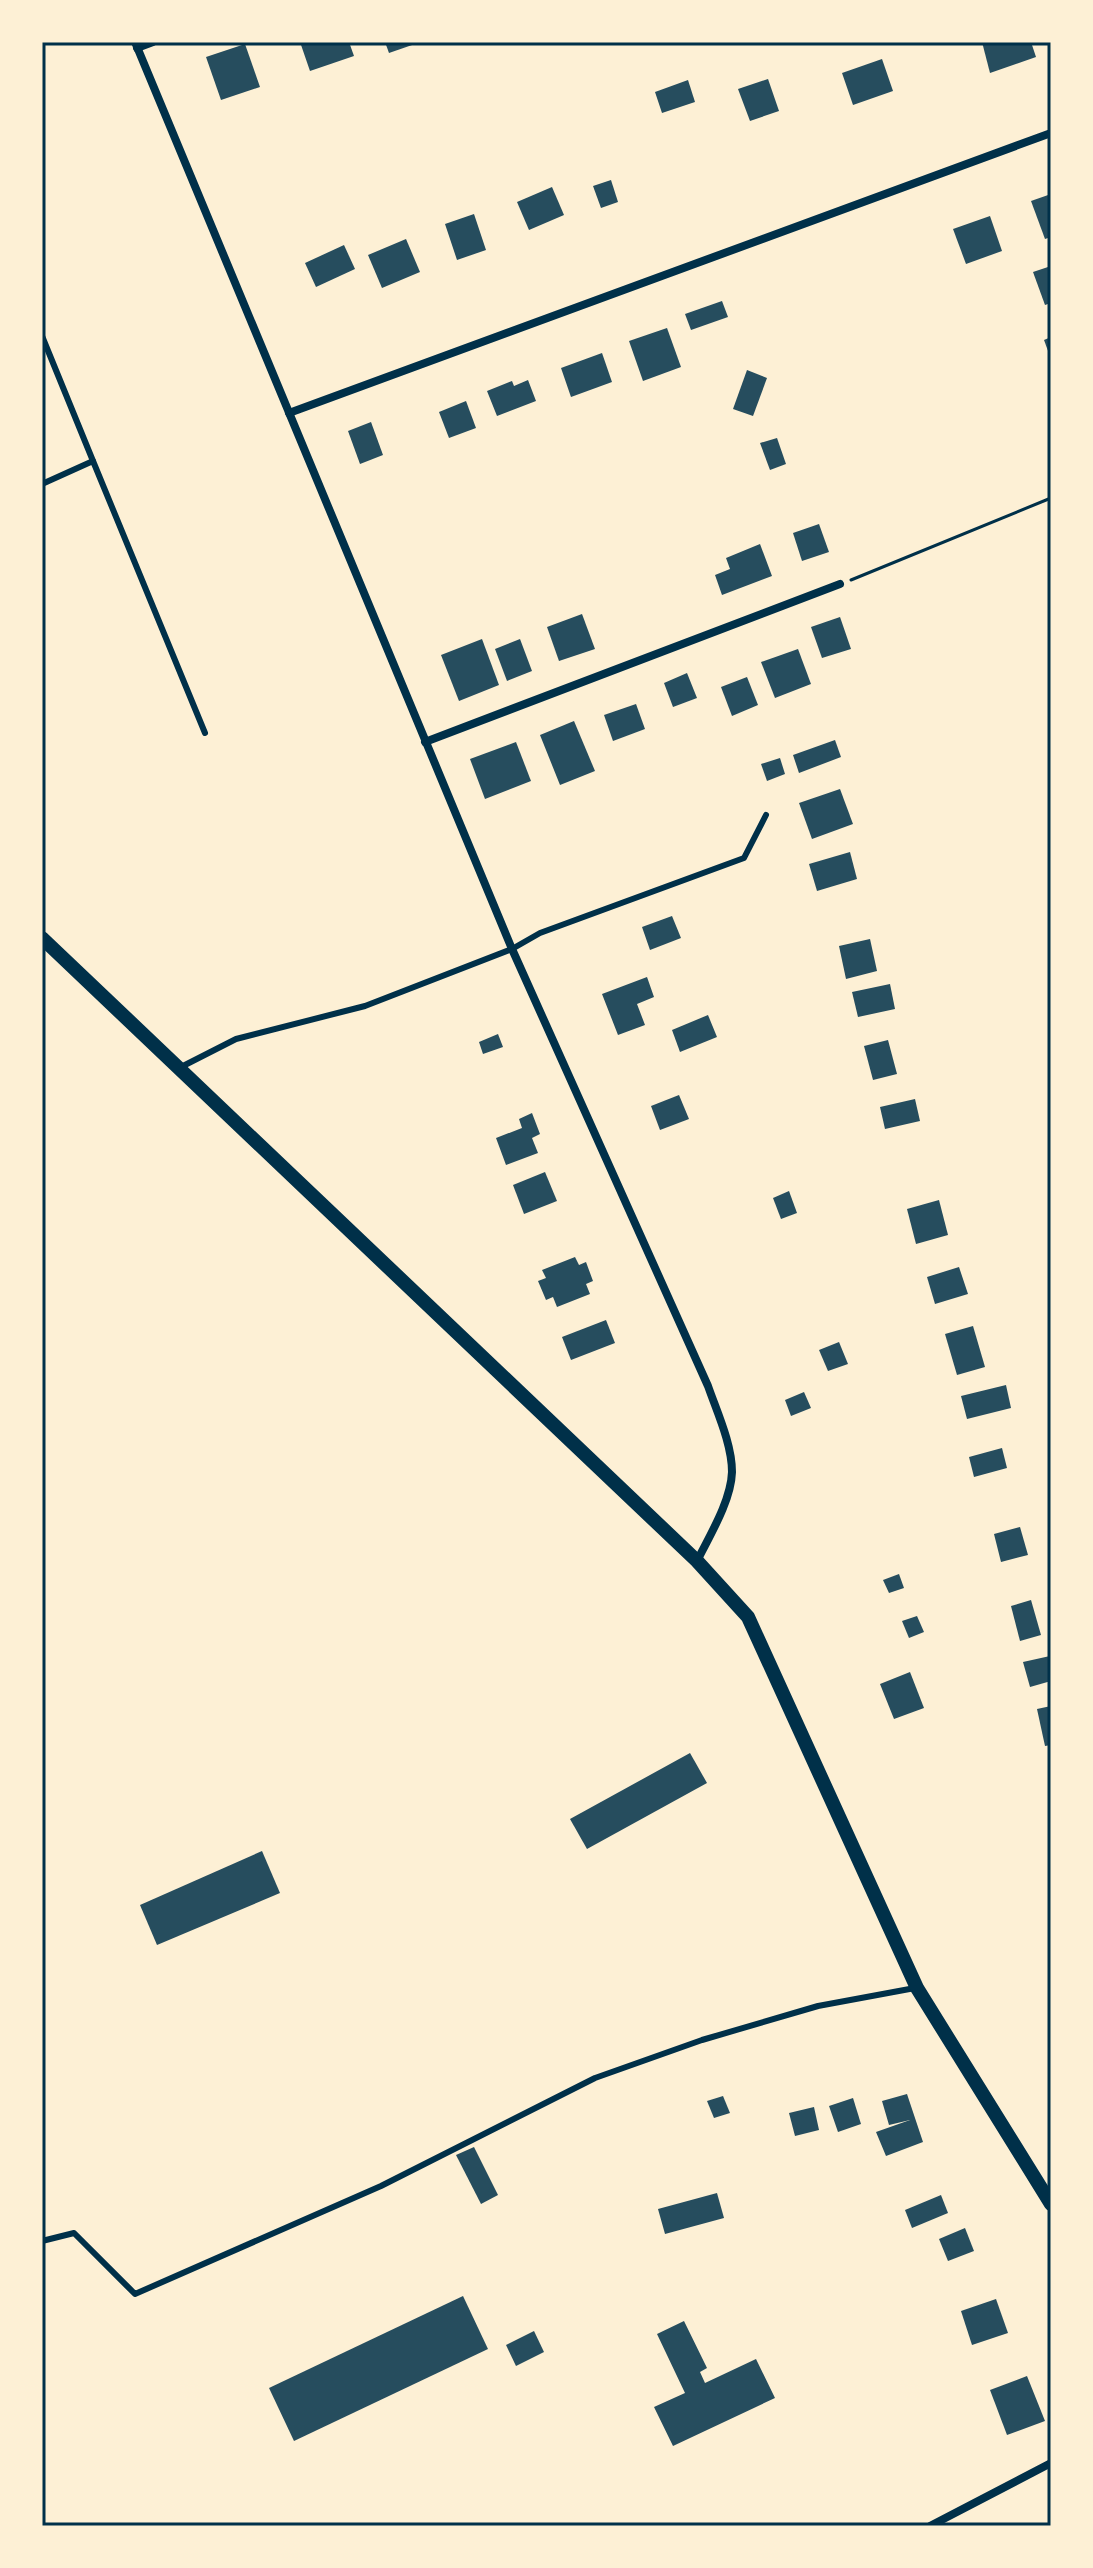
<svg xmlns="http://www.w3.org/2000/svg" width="1093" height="2568" font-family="'Fira Sans',sans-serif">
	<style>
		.building { fill: #264d5e }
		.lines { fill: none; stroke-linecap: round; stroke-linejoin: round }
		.path { stroke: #003049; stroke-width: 3 }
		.service { stroke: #003049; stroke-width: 6 }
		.minor { stroke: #003049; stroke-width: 8 }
		.tertiary { stroke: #003049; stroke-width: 14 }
		.neatline { fill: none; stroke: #003049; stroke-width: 3 }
	</style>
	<rect width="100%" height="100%" fill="#fdf0d5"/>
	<g class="building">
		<polygon points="300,42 349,42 354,56 310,71"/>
		<polygon points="385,42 414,42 415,44 389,53"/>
		<polygon points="982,42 1031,42 1036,57 990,73"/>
		<polygon points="245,44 260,87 221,100 206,57"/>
		<polygon points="882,59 893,91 853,105 842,73"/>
		<polygon points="768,79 779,111 750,121 738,89"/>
		<polygon points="688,80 695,102 662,113 655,92"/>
		<polygon points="611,180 618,202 601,208 593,186"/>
		<polygon points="552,187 564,215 529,230 517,202"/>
		<polygon points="1051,194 1051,237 1045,239 1031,201"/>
		<polygon points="474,214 486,250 457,260 445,224"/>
		<polygon points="990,216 1002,251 966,264 953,229"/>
		<polygon points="406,239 420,272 382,288 368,255"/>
		<polygon points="344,245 355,269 316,287 305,263"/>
		<polygon points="1051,266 1051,303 1045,305 1033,272"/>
		<polygon points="722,301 728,317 691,330 685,314"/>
		<polygon points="667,328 681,367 643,381 629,341"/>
		<polygon points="1051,337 1051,359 1044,340"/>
		<polygon points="602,353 612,382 571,397 561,368"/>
		<polygon points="747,370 767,378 753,416 733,409"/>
		<polygon points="528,380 536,401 497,416 487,391 512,381 514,386"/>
		<polygon points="466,401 476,428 449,438 439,412"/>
		<polygon points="371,422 383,455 360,464 348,431"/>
		<polygon points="777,438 786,464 770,470 760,443"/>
		<polygon points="819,524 829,552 802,561 793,533"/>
		<polygon points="760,544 772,576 722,595 715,575 730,569 726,558"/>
		<polygon points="582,614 595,649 559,661 547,627"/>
		<polygon points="840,617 851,649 822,658 811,627"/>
		<polygon points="482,639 499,685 459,701 441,655"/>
		<polygon points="520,639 532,671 507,681 495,649"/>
		<polygon points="798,649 811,684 775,698 761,662"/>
		<polygon points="687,673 697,698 673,707 664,683"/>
		<polygon points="747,677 758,705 732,716 721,687"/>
		<polygon points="636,704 645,729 613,741 604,715"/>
		<polygon points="574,721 595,771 560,785 540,735"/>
		<polygon points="835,740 841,757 799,773 793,755"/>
		<polygon points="516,742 531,781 485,799 470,759"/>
		<polygon points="780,758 785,774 767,781 761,764"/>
		<polygon points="840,789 853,824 812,839 799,803"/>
		<polygon points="850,852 857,879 817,891 809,864"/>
		<polygon points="672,916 681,938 650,950 642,927"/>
		<polygon points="870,939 877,971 846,979 839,946"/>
		<polygon points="647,977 654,997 637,1004 645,1025 618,1035 602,994"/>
		<polygon points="890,984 895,1009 858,1017 852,992"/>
		<polygon points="708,1015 717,1037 680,1052 672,1030"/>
		<polygon points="498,1034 503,1047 483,1054 479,1042"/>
		<polygon points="888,1040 897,1074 873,1080 864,1046"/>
		<polygon points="679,1095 689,1119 660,1130 651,1106"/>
		<polygon points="915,1099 920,1121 885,1129 880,1107"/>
		<polygon points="532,1113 540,1134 532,1138 538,1153 506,1165 496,1138 522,1128 519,1119"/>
		<polygon points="545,1172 557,1201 524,1214 513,1185"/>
		<polygon points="789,1191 797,1213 781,1219 773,1198"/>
		<polygon points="939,1200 948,1235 916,1244 907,1209"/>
		<polygon points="575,1257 579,1265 586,1262 593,1281 586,1284 590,1294 557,1307 553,1297 546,1300 538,1281 546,1278 542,1270"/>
		<polygon points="959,1267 968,1294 935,1304 927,1277"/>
		<polygon points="606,1320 615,1343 571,1360 562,1337"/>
		<polygon points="973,1326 985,1367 957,1375 945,1334"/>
		<polygon points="839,1342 848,1364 828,1371 819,1350"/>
		<polygon points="1006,1385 1011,1408 967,1419 961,1396"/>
		<polygon points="804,1392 811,1408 791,1416 785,1400"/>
		<polygon points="1002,1448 1007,1468 974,1477 969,1457"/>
		<polygon points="1020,1527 1028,1555 1001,1562 994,1534"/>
		<polygon points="899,1574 904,1588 889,1593 883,1580"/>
		<polygon points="1031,1600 1041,1635 1020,1641 1011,1606"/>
		<polygon points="917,1616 924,1632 909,1638 902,1621"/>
		<polygon points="1050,1656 1051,1681 1030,1687 1023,1662"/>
		<polygon points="910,1672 924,1708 894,1719 880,1684"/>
		<polygon points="1051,1706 1051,1745 1045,1746 1037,1709"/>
		<polygon points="690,1753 707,1783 587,1849 570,1819"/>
		<polygon points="262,1851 280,1893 157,1945 140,1905"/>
		<polygon points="907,2094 923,2142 886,2156 876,2132 910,2120 889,2125 882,2101"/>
		<polygon points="723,2096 730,2113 714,2118 707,2101"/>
		<polygon points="853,2098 861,2124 838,2132 829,2106"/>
		<polygon points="814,2107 819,2130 795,2136 789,2113"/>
		<polygon points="474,2147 498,2195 481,2204 456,2155"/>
		<polygon points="717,2193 724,2218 665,2234 658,2209"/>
		<polygon points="941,2195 948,2213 912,2228 905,2210"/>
		<polygon points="965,2228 974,2251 948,2261 939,2239"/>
		<polygon points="463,2296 488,2349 294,2441 269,2388"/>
		<polygon points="996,2299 1008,2333 972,2345 961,2311"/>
		<polygon points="684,2321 707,2368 700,2372 705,2383 756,2359 775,2398 673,2446 654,2407 685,2393 657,2334"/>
		<polygon points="534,2331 544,2352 516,2366 506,2345"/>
		<polygon points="1027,2376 1045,2421 1007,2435 990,2390"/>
	</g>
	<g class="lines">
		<polyline class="path" points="851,580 1051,498"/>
		<g class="service">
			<polyline points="42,336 93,461"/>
			<polyline points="42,484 93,461 205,733"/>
			<polyline points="181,1067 236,1039 365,1006 512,949 540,933 744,858 766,815"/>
			<polyline points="42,2241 74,2233 135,2294 381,2186 595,2078 702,2040 818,2006 915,1988"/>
		</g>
		<g class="minor">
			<path d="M135 42 512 949 708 1386C717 1412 732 1444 732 1472 731 1501 710 1535 697 1561"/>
			<polyline points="137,48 153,42"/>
			<polyline points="289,413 1051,133"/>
			<polyline points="425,742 840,584"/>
			<polyline points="930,2526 1051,2463"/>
		</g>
		<polyline class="tertiary" points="42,938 697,1561 748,1617 917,1988 1051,2204"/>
	</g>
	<rect width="1093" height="2568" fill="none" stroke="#fdf0d5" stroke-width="88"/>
	<rect x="44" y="44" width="1005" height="2480" class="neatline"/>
</svg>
